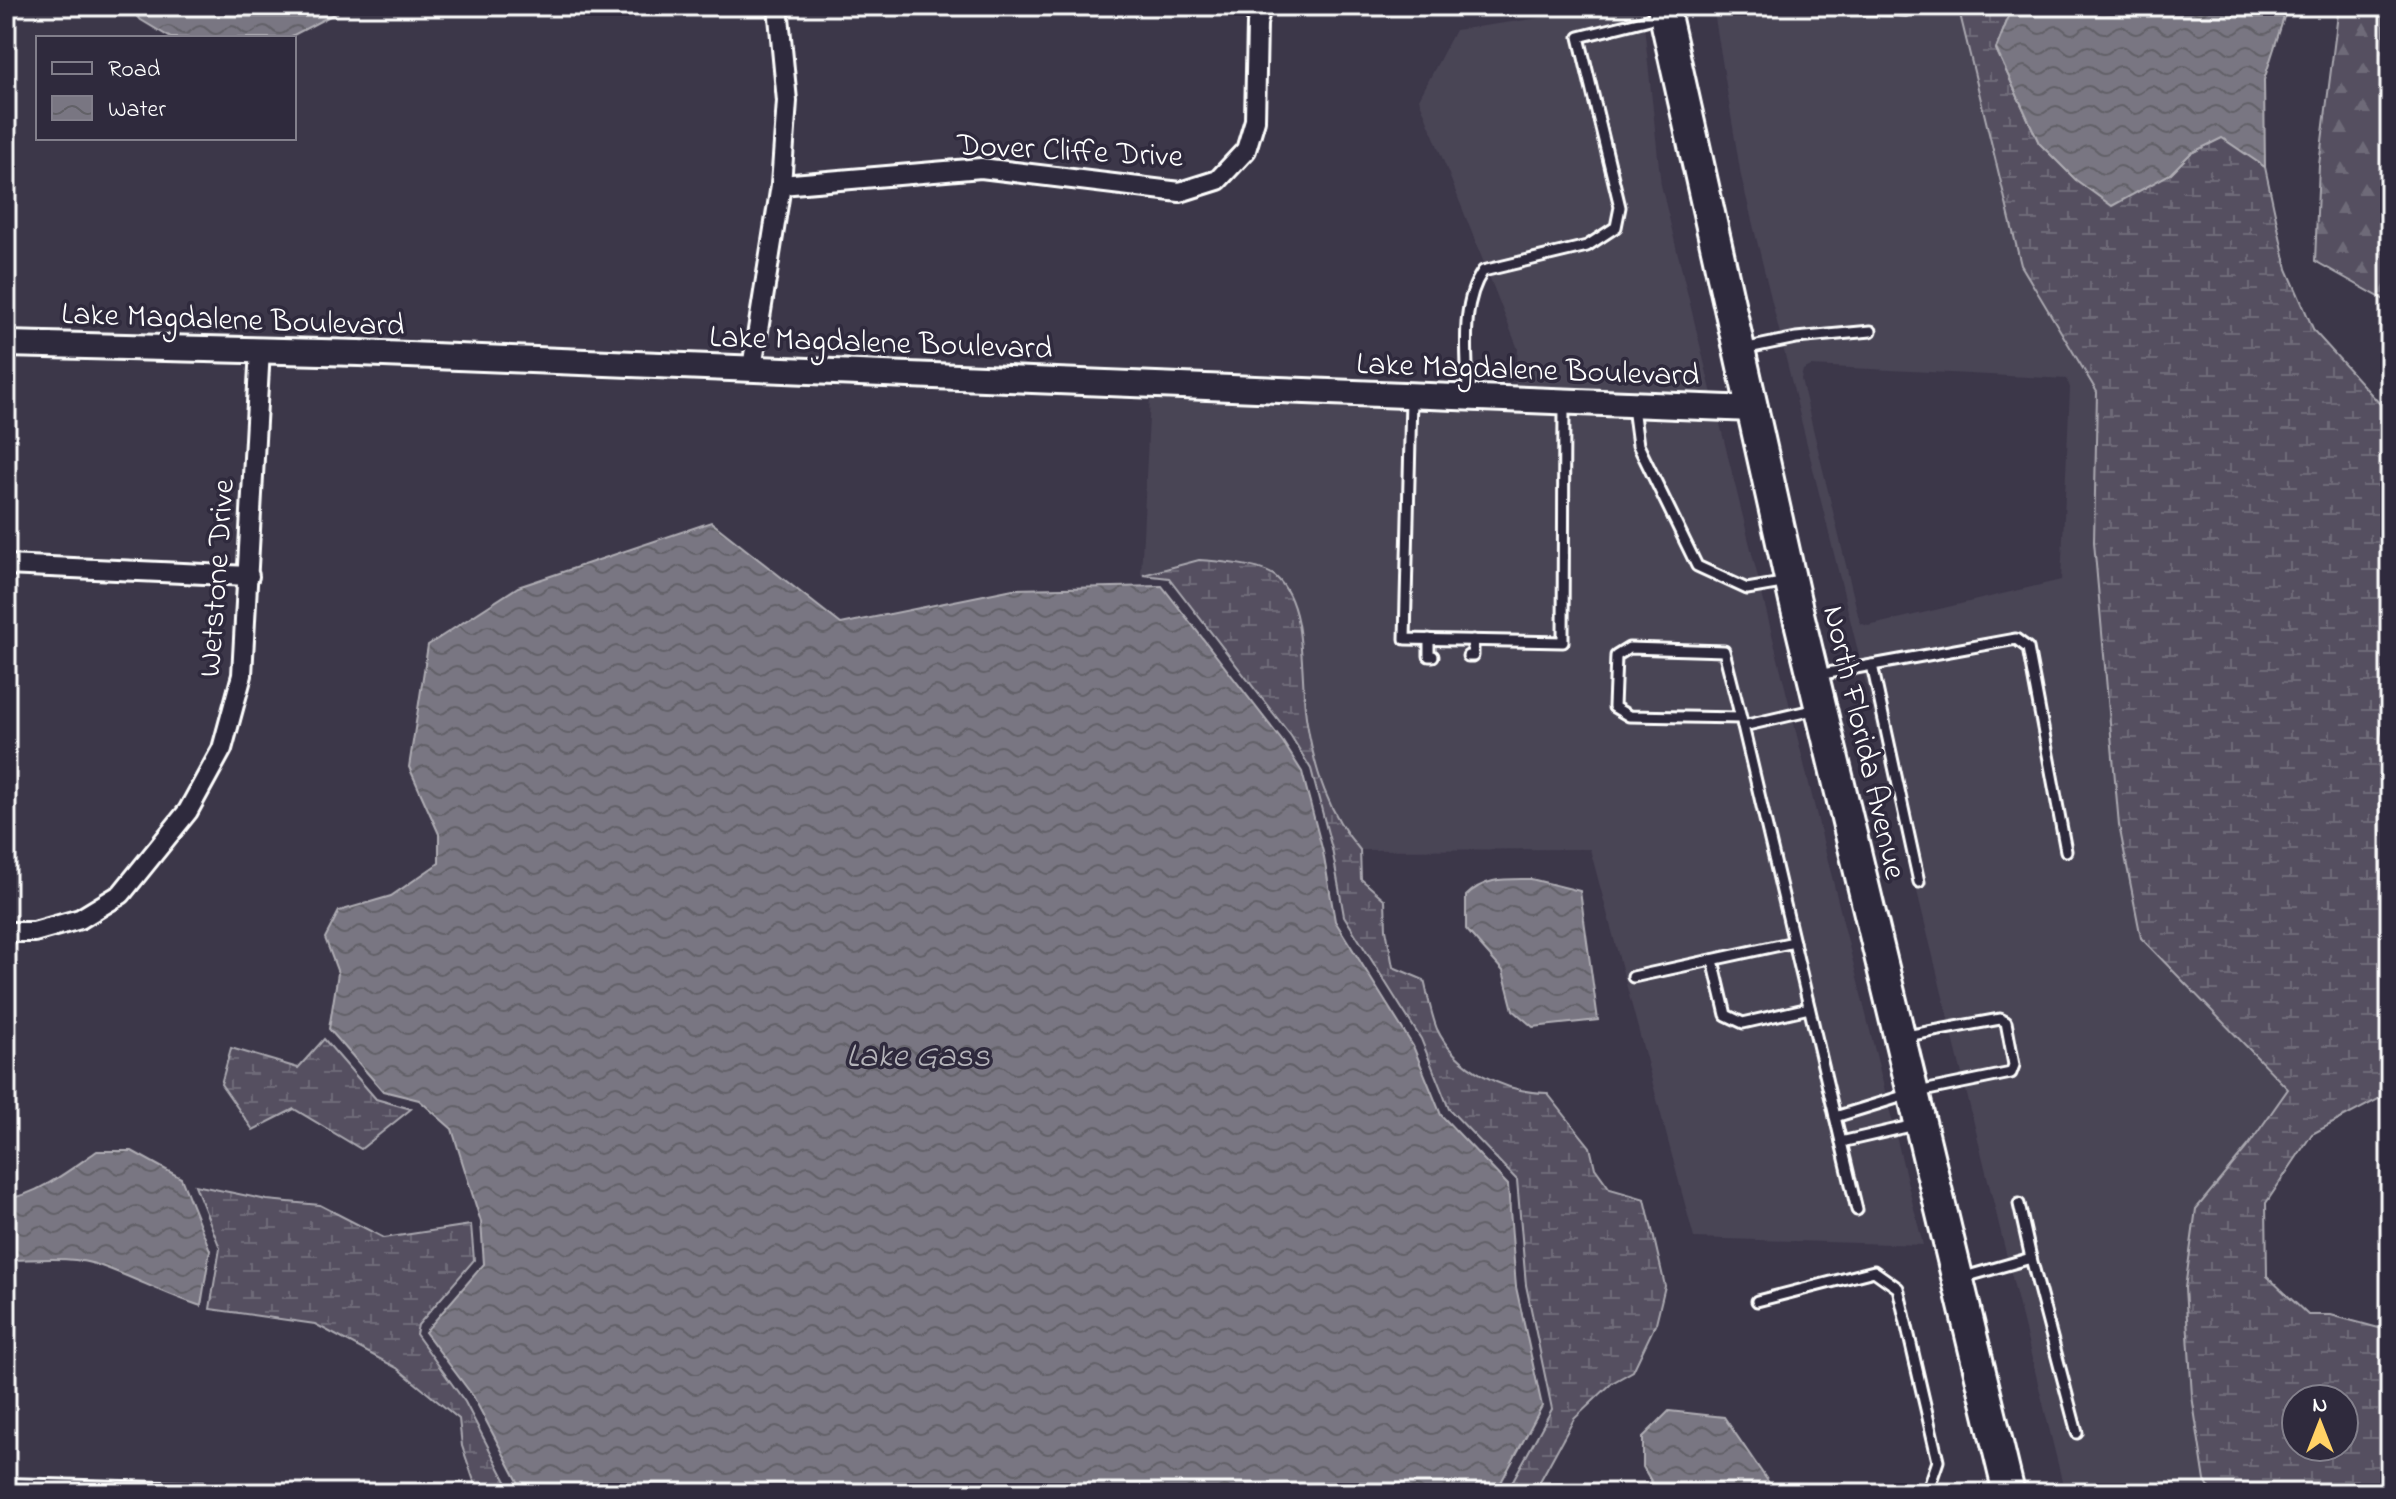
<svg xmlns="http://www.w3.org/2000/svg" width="2396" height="1499" font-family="'Indie Flower',sans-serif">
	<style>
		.built { fill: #494455; fill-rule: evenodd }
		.forest { fill: url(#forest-firs); stroke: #aaa8b0; stroke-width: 2 }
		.wetland { fill: url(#wetland-marsh); stroke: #aaa8b0; stroke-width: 2; fill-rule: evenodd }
		.water { fill: url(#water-waves); stroke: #afadb4; stroke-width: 2 }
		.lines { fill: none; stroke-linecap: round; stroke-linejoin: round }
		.service-casing { stroke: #fff; stroke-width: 15 }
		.minor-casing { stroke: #fff; stroke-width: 24 }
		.tertiary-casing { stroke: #fff; stroke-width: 30 }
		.primary-casing { stroke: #fff; stroke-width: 36 }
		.service { stroke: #2f2a3d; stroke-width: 9 }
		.minor { stroke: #2f2a3d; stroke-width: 18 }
		.tertiary { stroke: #2f2a3d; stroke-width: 24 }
		.primary { stroke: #2f2a3d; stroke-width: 30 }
		.labels { text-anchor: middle; stroke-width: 7; stroke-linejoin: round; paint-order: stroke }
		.street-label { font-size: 32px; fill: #fff; stroke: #2f2a3d }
		.water-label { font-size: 34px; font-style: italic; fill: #b5b4ba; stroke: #2f2a3d }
	</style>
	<defs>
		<pattern id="forest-firs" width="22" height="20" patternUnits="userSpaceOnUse" patternTransform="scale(2)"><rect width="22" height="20" fill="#555060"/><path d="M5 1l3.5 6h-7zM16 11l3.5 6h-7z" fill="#6e6a78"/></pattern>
		<pattern id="wetland-marsh" width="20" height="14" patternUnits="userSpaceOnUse" patternTransform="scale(2)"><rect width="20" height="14" fill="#555060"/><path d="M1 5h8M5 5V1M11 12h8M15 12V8" fill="none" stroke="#6e6a78"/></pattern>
		<pattern id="water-waves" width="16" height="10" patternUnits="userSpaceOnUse" patternTransform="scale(2)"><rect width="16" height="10" fill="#797682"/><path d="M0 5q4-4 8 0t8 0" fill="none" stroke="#626167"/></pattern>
	</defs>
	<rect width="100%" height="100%" fill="#3c3749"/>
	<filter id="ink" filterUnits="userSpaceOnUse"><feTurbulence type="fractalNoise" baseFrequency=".0125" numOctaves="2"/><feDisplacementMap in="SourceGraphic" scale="16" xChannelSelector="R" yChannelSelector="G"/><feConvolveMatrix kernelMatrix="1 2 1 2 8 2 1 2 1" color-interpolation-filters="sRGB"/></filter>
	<g filter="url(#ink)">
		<g class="built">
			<polygon points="1625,6 1642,6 1661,185 1712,394 1515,386 1518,349 1419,99 1455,30"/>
			<path d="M1713 6H1958L1987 121 2087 376 2097 392 2094 542 2141 937 2288 1089 2248 1146 2205 1481 2212 1493H2065L1741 176ZM1811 366 2067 379 2070 388 2061 580 1868 626 1860 623 1801 379 1803 370Z"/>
			<polygon points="1150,397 1719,420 1923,1245 1694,1238 1590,849 1360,850 1340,827 1324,796 1306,722 1301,668 1199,560 1141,575"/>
		</g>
		<polygon class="forest" points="2339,6 2383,6 2387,138 2390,142 2390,303 2315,261 2319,165"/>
		<g class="wetland">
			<path d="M1958 6H2013L1996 49 2039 143 2076 180 2170 174 2191 153 2223 137 2265 167 2287 269 2314 331 2390 415 2382 416 2390 440V693L2380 737 2381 886 2390 944V1093L2312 1134 2266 1203 2267 1276 2308 1315H2331L2390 1331V1493H2212L2205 1481 2192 1396 2185 1288 2196 1209 2248 1146 2288 1089 2141 938 2119 825 2094 542 2097 392 2021 265ZM2296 1399H2344V1447H2296Z"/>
			<path d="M1199 560C1217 561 1263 565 1276 577 1309 607 1299 681 1307 723 1315 771 1328 813 1360 850L1361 879 1385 900 1386 929 1393 967 1424 980C1428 996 1431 1014 1437 1029 1455 1068 1506 1093 1547 1093L1590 1147 1595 1168 1610 1189 1645 1199 1665 1286 1656 1323 1633 1371 1612 1383 1574 1419 1539 1483 1528 1493H1506L1552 1409 1526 1285 1517 1180 1449 1109 1421 1039 1344 916 1332 849 1311 769 1291 736 1169 578 1143 575Z"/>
			<polygon points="324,1039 376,1099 411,1109 361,1149 294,1109 253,1130 221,1084 231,1048 298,1068"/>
			<polygon points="195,1185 267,1200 320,1205 384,1238 471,1225 474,1260 418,1325 416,1334 465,1402 512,1493 478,1493 462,1446 459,1419 397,1368 315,1324 210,1309 220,1248"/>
		</g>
		<g class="water">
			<polygon points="128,6 349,6 288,38 171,38 141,20"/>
			<polygon points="2013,6 2263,6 2284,17 2264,80 2265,167 2222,138 2191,153 2170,174 2112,206 2076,180 2039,143 1996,49"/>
			<polygon points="711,522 841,624 1013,589 1162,586 1283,742 1302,772 1323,852 1335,921 1413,1046 1441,1115 1508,1185 1516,1287 1542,1406 1498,1488 1485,1493 524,1493 473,1396 425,1332 484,1264 481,1222 452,1129 419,1100 383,1091 329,1029 338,973 325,938 339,911 391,896 439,863 439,834 409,767 428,645 518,587"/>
			<path d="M1531 879 1580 891 1598 1020 1533 1027 1513 1010 1503 971 1466 929V896C1484 877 1506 879 1531 879Z"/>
			<path d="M97 1151H132L181 1178 210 1250 201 1306C166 1295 135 1278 101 1266 72 1255 36 1260 6 1260V1199C38 1195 71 1169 97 1151Z"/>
			<polygon points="1669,1411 1724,1417 1776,1493 1658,1493 1643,1467 1643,1437"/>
		</g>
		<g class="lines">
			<defs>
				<g id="service">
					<polyline points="1824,6 1906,10"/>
					<polyline points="1743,349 1796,338 1871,331"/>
					<path d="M1468 397C1468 357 1459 305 1483 271L1587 246 1616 227 1620 207 1579 37 1662 16"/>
					<polyline points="1411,399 1405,639 1563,642 1564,403"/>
					<polyline points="1633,407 1638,445 1697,566 1747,589 1788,582"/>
					<polyline points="1429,639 1429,656 1433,656"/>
					<polyline points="1468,656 1473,656 1473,640"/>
					<polyline points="1872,665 1919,882"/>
					<polyline points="1817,675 2016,639 2028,648 2066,851"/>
					<polyline points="1817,709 1743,726 1857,1210"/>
					<polyline points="1741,718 1629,716 1614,707 1616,656 1629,648 1724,651 1743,726"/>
					<polyline points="1713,960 1726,1015 1743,1023 1809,1008"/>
					<polyline points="1633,977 1794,942"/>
					<polyline points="1835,1117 1913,1093 2011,1073 2014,1065 2006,1022 2000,1019 1906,1036"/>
					<polyline points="1841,1142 1915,1125"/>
					<polyline points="2019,1204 2031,1258"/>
					<polyline points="1961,1278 2031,1258 2077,1433"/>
					<polyline points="1757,1301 1874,1271 1898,1288 1938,1461 1927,1493"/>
				</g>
				<g id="minor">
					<polyline points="781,185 981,168 1180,192 1218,180 1246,150 1255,120 1257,24 1261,6"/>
					<polyline points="752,368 781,185 787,101 778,6"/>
					<polyline points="6,565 249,576"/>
					<polyline points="6,932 34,932 80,919 121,894 188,811 222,749 242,675 260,349"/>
					<polyline points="6,1488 202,1493"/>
				</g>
				<polyline id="tertiary" points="6,344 359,353 1753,409"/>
				<polyline id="primary" points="1663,6 1795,601 2009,1493"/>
			</defs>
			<use href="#service" class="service-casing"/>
			<use href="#minor" class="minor-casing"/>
			<use href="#tertiary" class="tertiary-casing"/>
			<use href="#primary" class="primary-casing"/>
			<use href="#service" class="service"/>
			<use href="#minor" class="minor"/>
			<use href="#tertiary" class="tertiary"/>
			<use href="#primary" class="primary"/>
		</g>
	</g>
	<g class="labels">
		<g class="street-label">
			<text transform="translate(1070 149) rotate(3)" y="11">Dover Cliffe Drive</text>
			<text transform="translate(233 318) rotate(2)" y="11">Lake Magdalene Boulevard</text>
			<text transform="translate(881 341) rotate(2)" y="11">Lake Magdalene Boulevard</text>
			<text transform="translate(1528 368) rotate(2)" y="11">Lake Magdalene Boulevard</text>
			<text transform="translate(215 578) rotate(-86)" y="11">Wetstone Drive</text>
			<text transform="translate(1866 742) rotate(77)" y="11">North Florida Avenue</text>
		</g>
		<g class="water-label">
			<text x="918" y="1066">Lake Gass</text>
		</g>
	</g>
	<rect width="2396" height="1499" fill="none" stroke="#2f2a3d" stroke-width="32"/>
	<rect x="16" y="16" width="2364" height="1467" fill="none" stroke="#fff" stroke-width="3" filter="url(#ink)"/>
	<rect x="36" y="36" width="260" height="104" fill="#2f2a3d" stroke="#827f8b" stroke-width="2"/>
	<rect x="52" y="62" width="40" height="12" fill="#2f2a3d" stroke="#827f8b" stroke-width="2"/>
	<text x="108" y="76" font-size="24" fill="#ffffff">Road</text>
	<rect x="52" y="96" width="40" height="24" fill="url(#water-waves)" stroke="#827f8b" stroke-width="2"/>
	<text x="108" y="116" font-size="24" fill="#ffffff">Water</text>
	<g transform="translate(2320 1423)"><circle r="38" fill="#2f2a3d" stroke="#827f8b" stroke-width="2"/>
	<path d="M0-6L14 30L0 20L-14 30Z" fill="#ffd166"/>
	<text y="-12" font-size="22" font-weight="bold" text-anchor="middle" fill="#ffffff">N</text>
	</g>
</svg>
